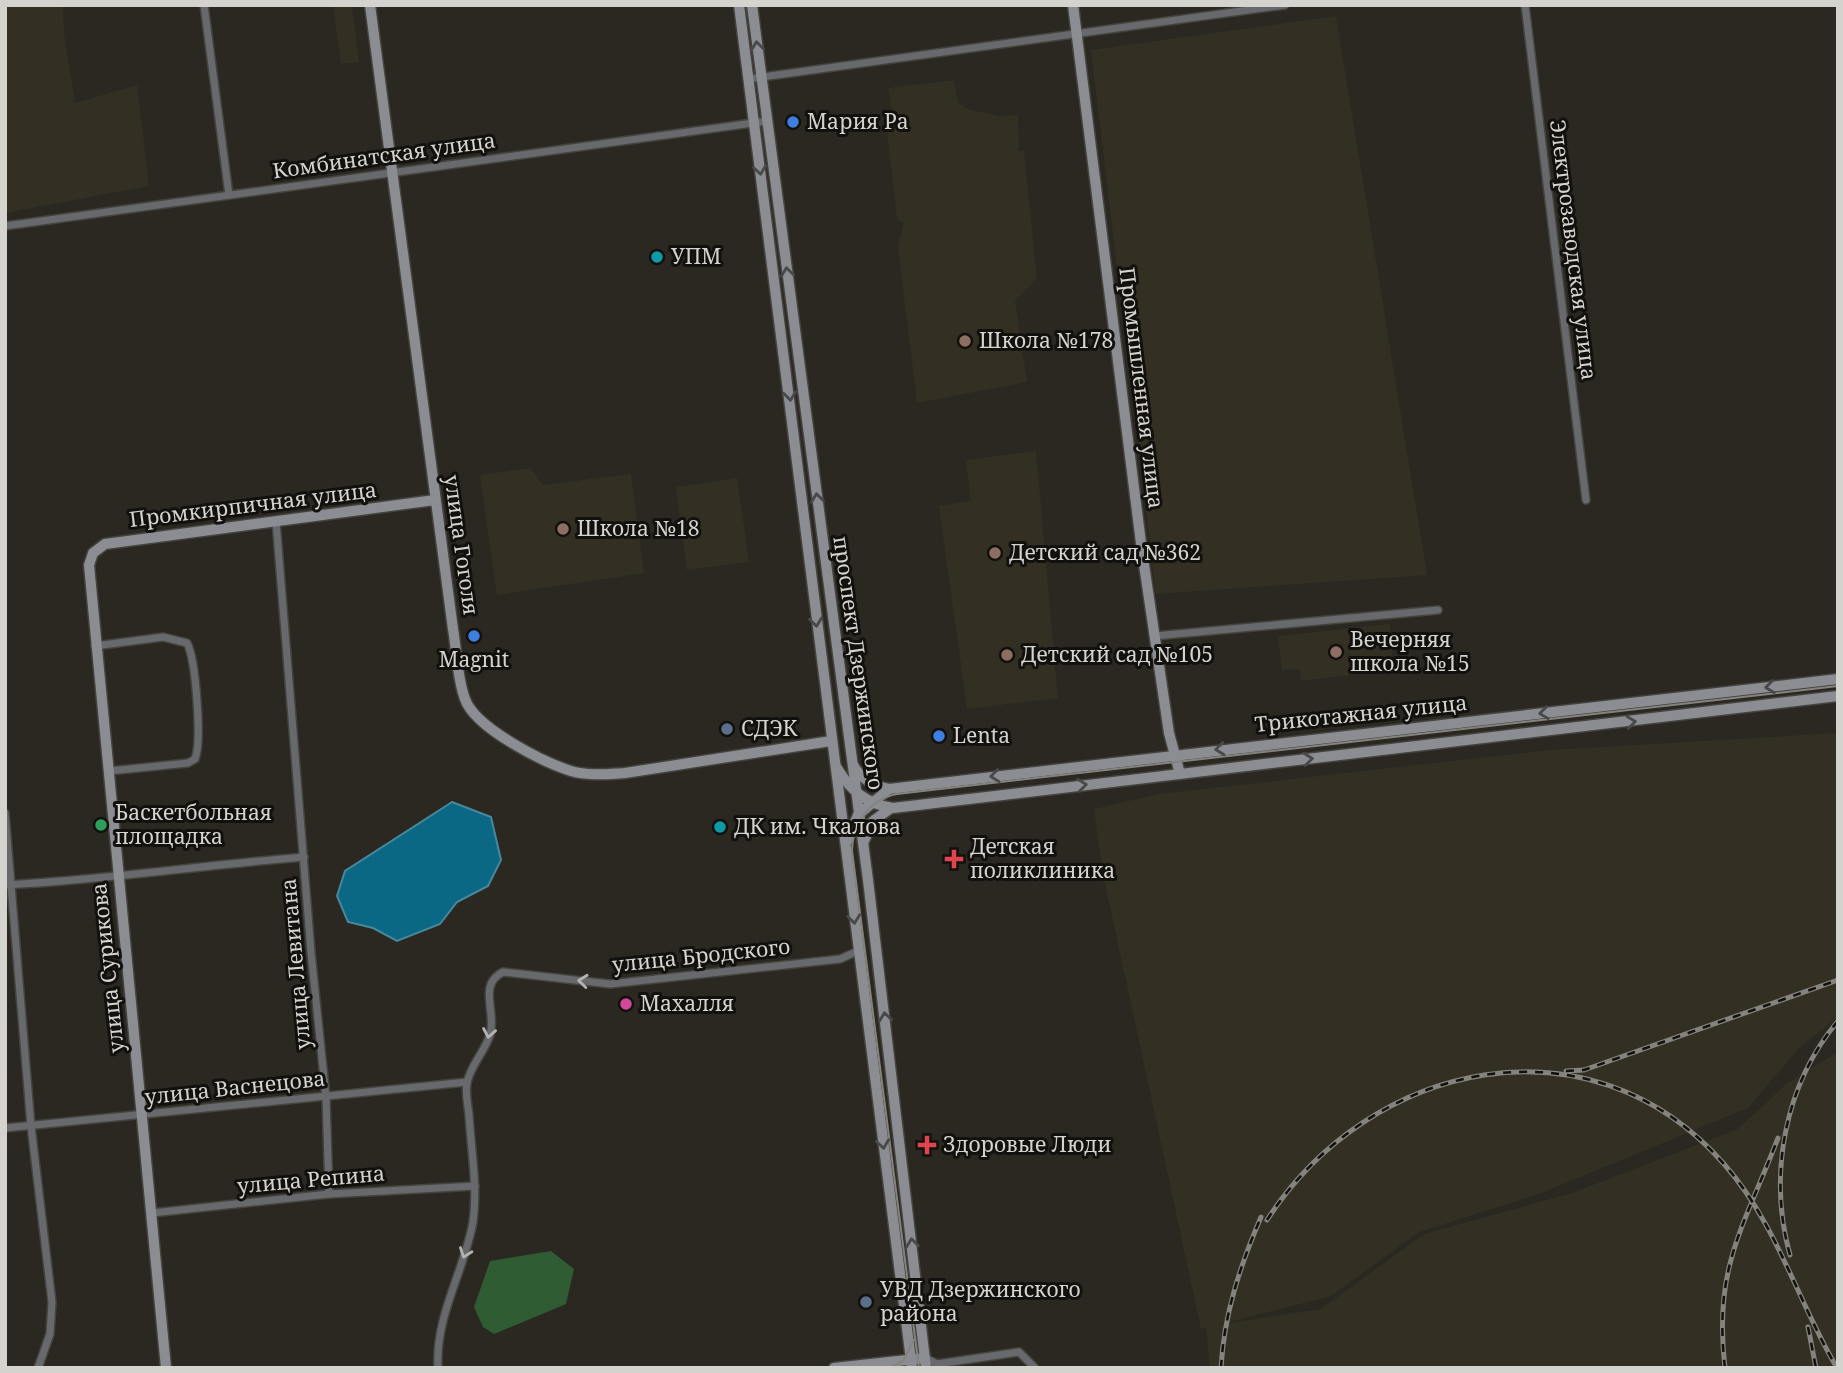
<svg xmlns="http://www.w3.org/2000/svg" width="1843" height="1373" font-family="'Noto Serif',serif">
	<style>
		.built { fill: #333023 }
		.green { fill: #2f5c33 }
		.water { fill: #0b6885; stroke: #47889b; stroke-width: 2 }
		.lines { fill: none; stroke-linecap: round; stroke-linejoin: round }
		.street-casing { stroke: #45433d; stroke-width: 10 }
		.secondary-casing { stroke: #45433d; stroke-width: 13 }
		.street { stroke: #67696c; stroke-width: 7 }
		.secondary { stroke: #8b8d93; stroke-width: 10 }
		.tram { stroke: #84837d; stroke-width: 2 }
		.rail-casing { stroke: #84837d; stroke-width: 5 }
		.rail { stroke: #12110e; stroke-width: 2.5; stroke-dasharray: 8; stroke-linecap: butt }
		.oneway { stroke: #48494a }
		.oneway2 { stroke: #b3b3b1 }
		.shop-dot { fill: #3f7fe0; stroke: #12110e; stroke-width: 2.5 }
		.culture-dot { fill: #0f9aa8; stroke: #12110e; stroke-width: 2.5 }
		.education-dot { fill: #8d6e63; stroke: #12110e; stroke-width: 2.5 }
		.service-dot { fill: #5c6f8a; stroke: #12110e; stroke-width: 2.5 }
		.leisure-dot { fill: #2e9e5b; stroke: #12110e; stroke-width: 2.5 }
		.health-dot { fill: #e0444e; stroke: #12110e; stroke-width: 2.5 }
		.hotel-dot { fill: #d1479c; stroke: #12110e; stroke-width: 2.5 }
		.labels { text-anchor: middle; stroke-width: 6; stroke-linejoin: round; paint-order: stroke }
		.poi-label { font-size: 21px; fill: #d4d3ce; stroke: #12110e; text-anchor: start }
		.street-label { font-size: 21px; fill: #d4d3ce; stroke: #12110e }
	</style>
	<rect width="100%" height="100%" fill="#2a2821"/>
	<g class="built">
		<polygon points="5,5 63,5 64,33 75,103 137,85 149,186 5,213"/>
		<polygon points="333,5 352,5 359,62 341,64"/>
		<polygon points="1336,16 1427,575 1156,594 1091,50"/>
		<polygon points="954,80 958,103 967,109 1000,116 1018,115 1019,151 1024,151 1037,279 1015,301 1027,382 917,403 898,247 904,223 897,219 886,123 893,117 888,88"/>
		<polygon points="1036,451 1058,698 967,709 939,506 971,501 966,460"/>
		<polygon points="531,468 543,485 631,474 644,573 497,595 480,475"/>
		<polygon points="737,478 749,562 687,570 676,487"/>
		<polygon points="1390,624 1393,670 1301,681 1300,669 1282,670 1278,636"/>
		<polygon points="1838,733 1838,1017 1799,1048 1748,1108 1539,1194 1419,1232 1331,1296 1217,1325 1321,1309 1424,1234 1572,1193 1738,1129 1786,1084 1838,1052 1838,1368 1210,1368 1206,1328 1201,1329 1103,874 1094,809 1158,794 1550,750"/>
	</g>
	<polygon class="green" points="551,1251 574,1269 566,1304 494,1334 483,1327 474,1307 490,1261"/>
	<polygon class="water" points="452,802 491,817 501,860 488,886 457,902 440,924 397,941 373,928 348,922 337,896 345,871"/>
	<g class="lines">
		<defs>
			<g id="street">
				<polyline points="204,5 229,195"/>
				<polyline points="1525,5 1586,500"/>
				<polyline points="748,79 1285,5"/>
				<polyline points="5,226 767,121"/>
				<polyline points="276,521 311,952 326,1097 329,1194"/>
				<polyline points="1154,636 1438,610"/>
				<path d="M95 646 163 637 187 643C196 660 202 742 195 759L188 763 109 771"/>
				<polyline points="5,813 31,1126 52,1302 50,1334 38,1368"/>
				<path d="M5 885C105 880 204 865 304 857"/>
				<polyline points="5,1128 467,1082"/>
				<polyline points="152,1213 329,1194 475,1186"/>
				<polyline points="925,1358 937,1364 1019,1352 1035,1368"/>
				<path d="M438 1368C435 1316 464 1272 473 1222 478 1187 471 1150 469 1115 468 1105 465 1093 467 1083 470 1066 485 1051 490 1035 497 1012 477 985 503 972L610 984 840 959 858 951"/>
			</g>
			<g id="secondary">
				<path d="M370 5 453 629C457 652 457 678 465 699 475 728 543 762 571 771 588 776 607 774 625 773L831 741"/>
				<polyline points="739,5 912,1368"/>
				<polyline points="752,5 868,880 926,1368"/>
				<polyline points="1073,5 1142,551 1169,733 1180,774"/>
				<path d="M853 765C861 779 873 786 889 789L1838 679"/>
				<path d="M837 768C850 790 866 804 893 808L1838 696"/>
				<polyline points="847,841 858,815 889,789"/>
				<polyline points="864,841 873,821 891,808"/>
				<polyline points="166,1368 89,565 93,553 105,544 435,500"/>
				<polyline points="834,1368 925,1358"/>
			</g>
		</defs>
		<use href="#street" class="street-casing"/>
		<use href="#secondary" class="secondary-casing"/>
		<use href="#street" class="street"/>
		<use href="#secondary" class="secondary"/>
		<g class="tram">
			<polyline points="889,1368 903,1361 914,1340"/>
			<path d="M919 1368 852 851C852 824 870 799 897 794L1838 686"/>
		</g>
		<defs>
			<g id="rail">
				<polyline points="1566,1071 1584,1070 1838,980"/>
				<path d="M1267 1220C1370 1060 1591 1012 1724 1164 1777 1224 1797 1300 1837 1368"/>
				<path d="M1790 1255C1768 1176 1784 1085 1838 1021"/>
				<polyline points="1808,1327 1816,1368"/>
				<path d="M1221 1368C1224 1314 1240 1266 1261 1217"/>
				<path d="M1725 1368C1713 1267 1744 1227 1778 1138"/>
			</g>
		</defs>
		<use href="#rail" class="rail-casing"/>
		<use href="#rail" class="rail"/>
	</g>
	<defs><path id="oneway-chevron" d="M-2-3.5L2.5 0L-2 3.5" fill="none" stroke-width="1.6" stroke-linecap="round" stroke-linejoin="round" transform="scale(1.75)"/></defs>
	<g class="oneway">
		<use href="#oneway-chevron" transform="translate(757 46) rotate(-97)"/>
		<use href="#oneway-chevron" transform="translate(760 170) rotate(82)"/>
		<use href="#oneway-chevron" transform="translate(787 272) rotate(-97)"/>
		<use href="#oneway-chevron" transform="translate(790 396) rotate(83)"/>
		<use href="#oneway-chevron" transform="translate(817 498) rotate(-97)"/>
		<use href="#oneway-chevron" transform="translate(816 622) rotate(83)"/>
		<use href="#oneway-chevron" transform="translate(1770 687) rotate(173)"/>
		<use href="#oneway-chevron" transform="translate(1544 713) rotate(173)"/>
		<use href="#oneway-chevron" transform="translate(1631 722) rotate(-7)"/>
		<use href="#oneway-chevron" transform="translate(1220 749) rotate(174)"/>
		<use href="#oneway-chevron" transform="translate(1308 759) rotate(-6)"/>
		<use href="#oneway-chevron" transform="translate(995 776) rotate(173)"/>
		<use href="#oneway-chevron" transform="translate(1082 785) rotate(-7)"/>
		<use href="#oneway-chevron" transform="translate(854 919) rotate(83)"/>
		<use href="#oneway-chevron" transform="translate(885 1017) rotate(-97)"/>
		<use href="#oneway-chevron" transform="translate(883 1144) rotate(82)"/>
		<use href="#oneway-chevron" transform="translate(912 1243) rotate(-97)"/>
	</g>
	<g class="oneway2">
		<use href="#oneway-chevron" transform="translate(583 981) rotate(-174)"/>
		<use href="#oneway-chevron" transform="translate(489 1033) rotate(100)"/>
		<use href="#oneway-chevron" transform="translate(465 1253) rotate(110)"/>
	</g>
	<g class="shop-dot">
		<circle cx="793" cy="122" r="7"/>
		<circle cx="474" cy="636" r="7"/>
		<circle cx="939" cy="736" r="7"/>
	</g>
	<g class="culture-dot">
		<circle cx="657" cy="257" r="7"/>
		<circle cx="720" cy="827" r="7"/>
	</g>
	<g class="education-dot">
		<circle cx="965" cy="341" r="7"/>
		<circle cx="563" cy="529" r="7"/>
		<circle cx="995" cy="553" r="7"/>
		<circle cx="1336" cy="652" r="7"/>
		<circle cx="1007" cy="655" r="7"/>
	</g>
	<g class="service-dot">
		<circle cx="727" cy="729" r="7"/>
		<circle cx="866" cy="1302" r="7"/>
	</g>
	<circle class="leisure-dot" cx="101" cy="825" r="7"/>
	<g class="health-dot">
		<path d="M950.5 848.5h7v7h7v7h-7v7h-7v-7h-7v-7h7z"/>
		<path d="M923.5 1134.5h7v7h7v7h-7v7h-7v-7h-7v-7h7z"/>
	</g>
	<circle class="hotel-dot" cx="626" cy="1004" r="7"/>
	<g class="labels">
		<g class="poi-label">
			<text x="807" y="129">Мария Ра</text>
			<text x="671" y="264">УПМ</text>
			<text x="979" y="348">Школа №178</text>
			<text x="577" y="536">Школа №18</text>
			<text x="1009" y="560">Детский сад №362</text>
			<text x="1350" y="647">Вечерняя<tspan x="1350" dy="24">школа №15</tspan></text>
			<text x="1021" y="662">Детский сад №105</text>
			<text x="474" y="667" text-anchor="middle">Magnit</text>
			<text x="741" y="736">СДЭК</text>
			<text x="953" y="743">Lenta</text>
			<text x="115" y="820">Баскетбольная<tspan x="115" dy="24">площадка</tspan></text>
			<text x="734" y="834">ДК им. Чкалова</text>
			<text x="970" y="854">Детская<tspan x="970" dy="24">поликлиника</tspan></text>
			<text x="640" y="1011">Махалля</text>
			<text x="943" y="1152">Здоровые Люди</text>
			<text x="880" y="1297">УВД Дзержинского<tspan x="880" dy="24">района</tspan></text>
		</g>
		<g class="street-label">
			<text transform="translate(384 156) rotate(-8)" y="7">Комбинатская улица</text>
			<text transform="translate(1573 250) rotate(83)" y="7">Электрозаводская улица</text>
			<text transform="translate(1141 388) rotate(83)" y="7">Промышленная улица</text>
			<text transform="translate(253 505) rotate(-7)" y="7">Промкирпичная улица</text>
			<text transform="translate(461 545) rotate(82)" y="7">улица Гоголя</text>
			<text transform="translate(858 663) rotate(82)" y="7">проспект Дзержинского</text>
			<text transform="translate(1361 714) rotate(-6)" y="7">Трикотажная улица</text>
			<text transform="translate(701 956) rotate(-6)" y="7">улица Бродского</text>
			<text transform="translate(296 964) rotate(-95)" y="7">улица Левитана</text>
			<text transform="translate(108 968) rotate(-96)" y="7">улица Сурикова</text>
			<text transform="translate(235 1088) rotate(-6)" y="7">улица Васнецова</text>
			<text transform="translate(311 1180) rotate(-5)" y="7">улица Репина</text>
		</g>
	</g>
	<rect width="1843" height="1373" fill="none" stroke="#d4d3ce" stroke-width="14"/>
</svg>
